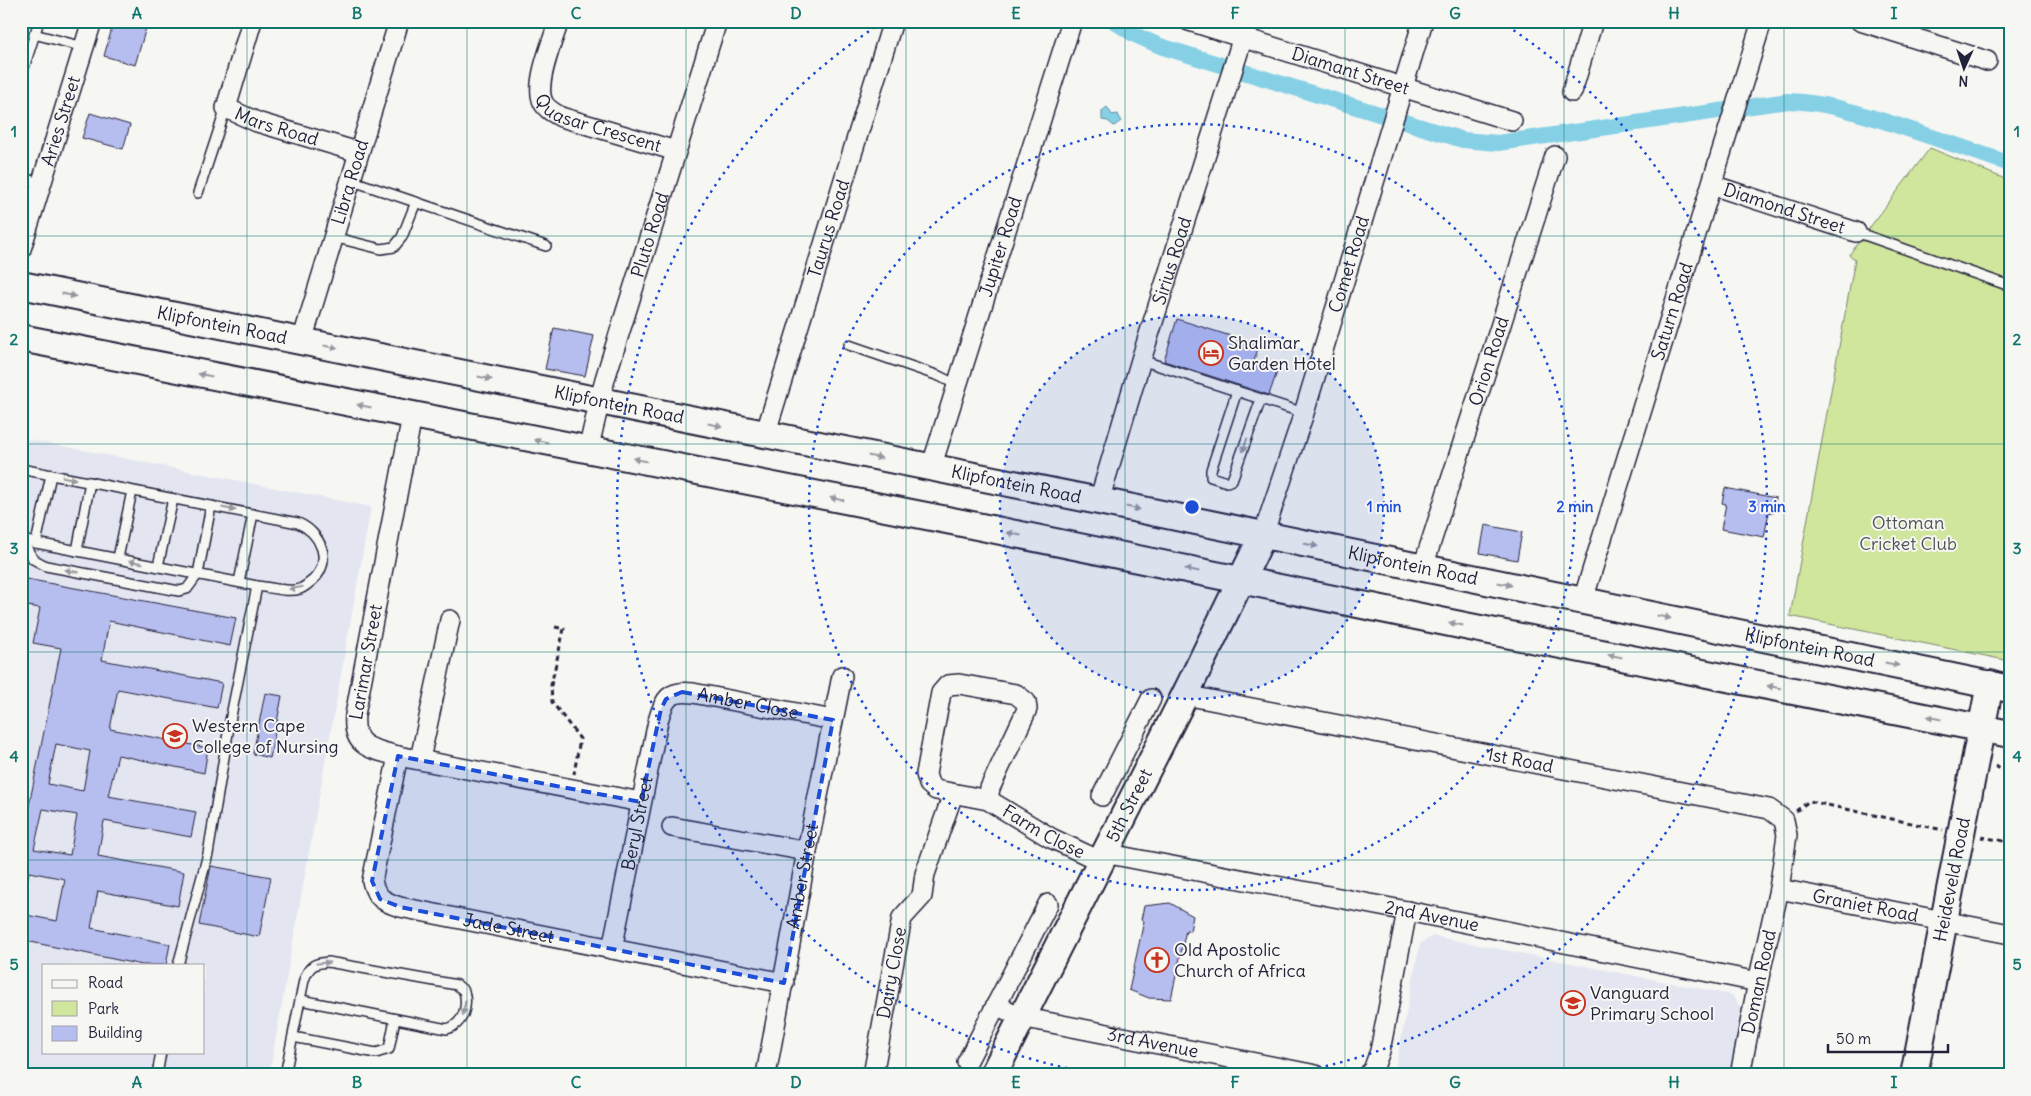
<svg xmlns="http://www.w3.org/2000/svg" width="2031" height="1096" font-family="Delius,sans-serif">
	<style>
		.built { fill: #e3e5f1; fill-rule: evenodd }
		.green { fill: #cfe69c; stroke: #78846c }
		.water { fill: #86d0e6; stroke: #5e8aa2 }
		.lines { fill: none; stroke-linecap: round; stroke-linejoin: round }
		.canal { stroke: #86d0e6; stroke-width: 16 }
		.building { fill: #b6bdef; stroke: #22223b; fill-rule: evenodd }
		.lane-casing { stroke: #22223b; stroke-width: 12 }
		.street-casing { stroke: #22223b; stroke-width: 22 }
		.secondary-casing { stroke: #22223b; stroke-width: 30 }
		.path { stroke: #22223b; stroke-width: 3; stroke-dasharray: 5 4; stroke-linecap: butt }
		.lane { stroke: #f6f6f2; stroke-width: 9 }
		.street { stroke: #f6f6f2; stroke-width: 19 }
		.secondary { stroke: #f6f6f2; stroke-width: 26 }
		.oneway { fill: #9797a0 }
		.marked { fill: #1d4ed8; fill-opacity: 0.2; stroke: #1d4ed8; stroke-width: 4; stroke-dasharray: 10 6; stroke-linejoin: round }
		.grid { fill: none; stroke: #0f766e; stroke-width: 1; stroke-opacity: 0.55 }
		.ring { fill: none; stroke: #1d4ed8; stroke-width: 2.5; stroke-dasharray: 2.5 5 }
		.labels { text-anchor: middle; stroke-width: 4; stroke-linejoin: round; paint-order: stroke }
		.street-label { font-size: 18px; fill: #22223b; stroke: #f6f6f2 }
		.poi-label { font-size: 18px; fill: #22223b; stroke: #f6f6f2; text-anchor: start }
		.park-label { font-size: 18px; fill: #4d5353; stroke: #f6f6f2 }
		.centre { fill: #1d4ed8; stroke: #f6f6f2; stroke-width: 2.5 }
		.ring-label { font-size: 15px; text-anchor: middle; font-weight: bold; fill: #1d4ed8; stroke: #f6f6f2; stroke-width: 4; stroke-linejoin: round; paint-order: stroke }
		.neatline { fill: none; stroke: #0f766e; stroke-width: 2 }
		.grid-label { font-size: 16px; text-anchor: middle; font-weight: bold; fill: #0f766e }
	</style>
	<rect width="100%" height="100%" fill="#f6f6f2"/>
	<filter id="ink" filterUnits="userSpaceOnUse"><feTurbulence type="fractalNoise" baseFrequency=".02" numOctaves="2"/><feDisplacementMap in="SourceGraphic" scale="10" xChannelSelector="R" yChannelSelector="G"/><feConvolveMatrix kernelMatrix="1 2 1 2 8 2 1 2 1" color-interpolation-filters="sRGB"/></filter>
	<g filter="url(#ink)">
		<g class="built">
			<path d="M21 438 371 507 269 1075H21ZM44 965H204V1052H44Z"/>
			<polygon points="1433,936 1732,995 1742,1010 1729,1075 1394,1075 1420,944"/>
		</g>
		<polygon class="green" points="1930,148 2010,181 2010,661 1790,616 1855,259 1849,255"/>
		<polygon class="water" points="1107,107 1112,115 1118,114 1121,121 1114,126 1108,121 1102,120 1102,111"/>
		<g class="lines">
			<path class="canal" d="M1114 21 1135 35 1160 46 1463 140 1498 143 1788 101C1825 102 1858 113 1893 124 1932 137 1971 150 2010 164"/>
		</g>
		<g class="building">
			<polygon points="114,21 148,21 135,65 104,56"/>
			<polygon points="90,113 130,125 123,149 82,138"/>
			<polygon points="1177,319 1259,345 1254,361 1278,369 1269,395 1164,361"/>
			<polygon points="554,328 594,336 585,376 545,369"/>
			<polygon points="1725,488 1776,498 1773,513 1769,512 1764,537 1721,529 1726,504 1722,503"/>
			<polygon points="1485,525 1522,532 1517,560 1480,553"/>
			<path d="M21 578 236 618 230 646 109 621 102 660 222 683 217 708 118 689 110 729 208 748 204 773 118 755 108 796 196 812 191 837 104 821 98 856 184 872 178 906 98 891 91 928 170 944 166 965H142L21 940V914L57 921 65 879 29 872 27 883H21V846L24 833H21V819L26 820 61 648 33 643 40 608 21 605ZM56 744 90 751 83 791 48 784ZM43 809 77 815 70 855 34 849Z"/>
			<polygon points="265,693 282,696 270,758 253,754"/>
			<polygon points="211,866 271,877 259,937 199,925"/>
			<polygon points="1170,903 1193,916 1190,931 1186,930 1171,999 1149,998 1129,990 1144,921 1141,920 1144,906"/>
		</g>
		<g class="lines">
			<defs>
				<g id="lane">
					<polyline points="34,34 84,47"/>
					<polyline points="21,77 39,21"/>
					<polyline points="21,177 42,184"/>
					<polyline points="350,180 546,246"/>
					<polyline points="198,193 226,108"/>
					<polyline points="1856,232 2010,286"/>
					<polyline points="333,237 381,249 394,247 402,237 416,202"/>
					<polyline points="849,345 939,376 957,385"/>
					<polyline points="1141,360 1304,413"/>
					<polyline points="1237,391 1211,470 1211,477 1227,482 1232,480 1261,399"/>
					<path d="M21 469 298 523C321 533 333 561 313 580 309 583 305 587 300 589 287 593 270 587 257 586L21 540"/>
					<polyline points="22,540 33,559 46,566 179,591 187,589 198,574 211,506"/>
					<polyline points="36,543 51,475"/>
					<polyline points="77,551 90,482"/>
					<polyline points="118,558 132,491"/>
					<polyline points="158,566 173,499"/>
					<polyline points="239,582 253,514"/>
					<polyline points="178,965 208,854 230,721 257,586"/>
					<polyline points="293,1037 376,1053 389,1049 395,1019"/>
					<polyline points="157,1075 161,1052"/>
					<path d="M285 1075 304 980C309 966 314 963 328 962L457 985 464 991C468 1006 464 1024 447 1029L301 1000"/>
				</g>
				<g id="street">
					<path id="s1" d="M252 21 226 108 257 122 358 152"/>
					<path id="s2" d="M559 21C553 40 534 84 543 102 546 109 554 113 561 117L676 151"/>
					<path id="s3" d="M1189 21 1512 121"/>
					<polyline points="1860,21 1987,61"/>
					<polyline points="1572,92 1593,21"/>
					<path id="s4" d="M1712 185 1856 232"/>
					<path id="s5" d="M21 249 92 21"/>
					<path id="s6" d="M302 341 399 21"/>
					<path d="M412 416 355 715C352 748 372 749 398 756L641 802"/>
					<path id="s7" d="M765 435 893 21"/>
					<path id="s8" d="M588 450 605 379 717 21"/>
					<path id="s9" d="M931 468 1071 24"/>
					<path id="s10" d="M1099 501 1141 360 1248 21"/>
					<path id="s11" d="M1263 535 1304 413 1423 21"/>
					<path id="s12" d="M1423 567 1555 156"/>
					<path id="s13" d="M1583 600 1762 21"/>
					<path id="s14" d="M1185 695 1769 809 1784 820 1787 835 1779 889 1758 982 1740 1075"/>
					<path id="s15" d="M398 756 372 881C376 898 384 902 400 907L784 983"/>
					<polyline points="420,759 450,620"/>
					<polyline points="1102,796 1151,699"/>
					<path id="s16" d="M988 800 990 788 1024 716 1027 709 1026 702 1016 694 959 684 948 685 941 693 926 774 929 784 936 790 988 800 1051 838 1100 861"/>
					<polyline points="672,827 807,851"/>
					<path id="s17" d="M1104 853 1407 911 1758 982"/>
					<path id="s18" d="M1779 889 2010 934"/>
					<path id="s19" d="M612 949 658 721C664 699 669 690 693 693L833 720"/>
					<path id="s20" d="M996 1005 1021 1017 1316 1075"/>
					<polyline points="967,1062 1048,904"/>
					<path id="s21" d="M766 1075 807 851 842 676"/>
					<path id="s22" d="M873 1075 902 918 922 896 925 874 953 794"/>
					<polyline points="1368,1075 1373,1070 1380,1051 1407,911"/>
				</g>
				<g id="secondary">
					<path id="s23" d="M21 285 1099 501 2010 689"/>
					<polyline points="21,338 962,523 1465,626 2010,734"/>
					<path id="s24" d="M993 1075 1185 695 1263 535"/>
					<path id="s25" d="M1914 1075 1990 684"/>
				</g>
			</defs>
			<use href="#lane" class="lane-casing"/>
			<use href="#street" class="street-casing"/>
			<use href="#secondary" class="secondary-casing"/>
			<g class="path">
				<polyline points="555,627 564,629 551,685 552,702 580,739 574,774"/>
				<polyline points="1995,766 2010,774"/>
				<polyline points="1796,811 1809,801 1943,830"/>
				<polyline points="1981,837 2010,842"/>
			</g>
			<use href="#lane" class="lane"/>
			<use href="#street" class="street"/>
			<use href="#secondary" class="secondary"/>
		</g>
		<defs><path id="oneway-solid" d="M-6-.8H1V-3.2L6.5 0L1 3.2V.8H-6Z" transform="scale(1.25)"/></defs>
		<g class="oneway">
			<use href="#oneway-solid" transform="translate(69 295) rotate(11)"/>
			<use href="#oneway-solid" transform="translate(331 347) rotate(11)"/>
			<use href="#oneway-solid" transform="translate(205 375) rotate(-169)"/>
			<use href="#oneway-solid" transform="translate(485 378) rotate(12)"/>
			<use href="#oneway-solid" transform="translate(364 406) rotate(-169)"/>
			<use href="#oneway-solid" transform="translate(715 425) rotate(11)"/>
			<use href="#oneway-solid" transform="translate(541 441) rotate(-169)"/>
			<use href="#oneway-solid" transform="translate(1245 445) rotate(109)"/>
			<use href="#oneway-solid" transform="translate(875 457) rotate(11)"/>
			<use href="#oneway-solid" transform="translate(640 460) rotate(-168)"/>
			<use href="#oneway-solid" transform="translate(69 478) rotate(11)"/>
			<use href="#oneway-solid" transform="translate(837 499) rotate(-169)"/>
			<use href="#oneway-solid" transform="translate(1133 508) rotate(12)"/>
			<use href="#oneway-solid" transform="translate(229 509) rotate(11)"/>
			<use href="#oneway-solid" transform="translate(1014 534) rotate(-168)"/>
			<use href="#oneway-solid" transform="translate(1311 545) rotate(12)"/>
			<use href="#oneway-solid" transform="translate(136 562) rotate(-169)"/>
			<use href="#oneway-solid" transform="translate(1192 570) rotate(-169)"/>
			<use href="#oneway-solid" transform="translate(72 571) rotate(-169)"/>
			<use href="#oneway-solid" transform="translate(1505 584) rotate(12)"/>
			<use href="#oneway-solid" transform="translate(296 588) rotate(171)"/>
			<use href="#oneway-solid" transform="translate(1664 617) rotate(12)"/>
			<use href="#oneway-solid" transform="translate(1456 624) rotate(-168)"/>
			<use href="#oneway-solid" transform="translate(1615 656) rotate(-169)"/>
			<use href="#oneway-solid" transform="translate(1892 664) rotate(12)"/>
			<use href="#oneway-solid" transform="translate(1774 687) rotate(-169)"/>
			<use href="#oneway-solid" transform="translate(1934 718) rotate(-169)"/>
			<use href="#oneway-solid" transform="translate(323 963) rotate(-6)"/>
			<use href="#oneway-solid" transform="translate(464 1008) rotate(102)"/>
		</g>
	</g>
	<path class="marked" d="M682 692 833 720 784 983 400 907 380 899 372 881 398 756 641 802 661 709 666 699Z"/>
	<path class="grid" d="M247 21V1075M467 21V1075M686 21V1075M906 21V1075M1125 21V1075M1345 21V1075M1564 21V1075M1784 21V1075M21 236H2010M21 444H2010M21 652H2010M21 860H2010"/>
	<circle cx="1192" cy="507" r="192" fill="#1d4ed8" fill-opacity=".12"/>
	<g class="ring">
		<circle cx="1192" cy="507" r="192"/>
		<circle cx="1192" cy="507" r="383"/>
		<path d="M1097 1074A575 575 0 0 1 883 22M1501 22A575 575 0 0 1 1287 1074"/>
	</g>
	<defs>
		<symbol id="hotel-ring" viewBox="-11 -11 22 22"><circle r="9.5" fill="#f6f6f2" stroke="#c8321e" stroke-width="1.5"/><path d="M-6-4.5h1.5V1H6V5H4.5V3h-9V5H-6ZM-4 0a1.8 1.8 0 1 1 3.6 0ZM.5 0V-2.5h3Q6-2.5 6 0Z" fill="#c8321e"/></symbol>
		<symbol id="university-ring" viewBox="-11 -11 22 22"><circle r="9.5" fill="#f6f6f2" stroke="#c8321e" stroke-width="1.5"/><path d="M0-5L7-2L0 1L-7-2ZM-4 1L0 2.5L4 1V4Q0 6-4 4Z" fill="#c8321e"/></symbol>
		<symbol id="church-ring" viewBox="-11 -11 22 22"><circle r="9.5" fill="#f6f6f2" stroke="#c8321e" stroke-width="1.5"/><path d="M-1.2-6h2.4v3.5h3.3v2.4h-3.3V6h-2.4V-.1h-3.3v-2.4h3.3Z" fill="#c8321e"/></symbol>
		<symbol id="school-ring" viewBox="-11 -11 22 22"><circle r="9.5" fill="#f6f6f2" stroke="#c8321e" stroke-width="1.5"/><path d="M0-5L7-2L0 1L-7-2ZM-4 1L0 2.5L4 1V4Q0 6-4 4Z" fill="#c8321e"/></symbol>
	</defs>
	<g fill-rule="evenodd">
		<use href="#hotel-ring" x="1197" y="339" width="28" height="28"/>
		<use href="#university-ring" x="161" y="722" width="28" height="28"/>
		<use href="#church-ring" x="1143" y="946" width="28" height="28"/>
		<use href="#school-ring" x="1559" y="989" width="28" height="28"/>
	</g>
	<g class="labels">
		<g class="street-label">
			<text dy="6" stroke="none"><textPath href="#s3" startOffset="169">Diamant Street</textPath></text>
			<text dy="6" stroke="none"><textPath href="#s2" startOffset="144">Quasar Crescent</textPath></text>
			<text dy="6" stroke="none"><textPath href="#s5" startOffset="134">Aries Street</textPath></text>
			<text dy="6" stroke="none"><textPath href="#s1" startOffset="145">Mars Road</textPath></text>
			<text dy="6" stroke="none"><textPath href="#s6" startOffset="166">Libra Road</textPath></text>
			<text dy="6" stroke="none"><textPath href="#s4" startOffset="76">Diamond Street</textPath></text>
			<text dy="6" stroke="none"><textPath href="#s7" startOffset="216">Taurus Road</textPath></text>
			<text dy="6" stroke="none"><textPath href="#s8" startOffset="224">Pluto Road</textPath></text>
			<text dy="6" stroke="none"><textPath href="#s9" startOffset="232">Jupiter Road</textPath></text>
			<text dy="6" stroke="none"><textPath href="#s10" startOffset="251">Sirius Road</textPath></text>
			<text dy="6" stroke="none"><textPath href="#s11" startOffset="284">Comet Road</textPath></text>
			<text dy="6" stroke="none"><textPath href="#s13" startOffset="302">Saturn Road</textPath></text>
			<text dy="6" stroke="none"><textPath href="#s23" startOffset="205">Klipfontein Road</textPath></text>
			<text dy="6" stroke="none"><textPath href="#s12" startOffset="216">Orion Road</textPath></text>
			<text dy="6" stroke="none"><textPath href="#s23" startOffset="610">Klipfontein Road</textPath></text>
			<text dy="6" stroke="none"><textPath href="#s23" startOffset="1015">Klipfontein Road</textPath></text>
			<text dy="6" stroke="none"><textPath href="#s23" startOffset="1420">Klipfontein Road</textPath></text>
			<text dy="6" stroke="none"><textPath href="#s23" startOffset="1825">Klipfontein Road</textPath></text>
			<text transform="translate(366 662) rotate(-80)" y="6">Larimar Street</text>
			<text dy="6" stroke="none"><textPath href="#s19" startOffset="340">Amber Close</textPath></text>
			<text dy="6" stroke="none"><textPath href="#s14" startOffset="341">1st Road</textPath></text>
			<text dy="6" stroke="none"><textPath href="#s24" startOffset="302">5th Street</textPath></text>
			<text dy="6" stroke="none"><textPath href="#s19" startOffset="128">Beryl Street</textPath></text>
			<text dy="6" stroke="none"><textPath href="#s16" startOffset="418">Farm Close</textPath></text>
			<text dy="6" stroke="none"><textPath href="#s21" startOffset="202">Amber Street</textPath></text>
			<text dy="6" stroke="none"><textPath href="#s25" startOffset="199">Heideveld Road</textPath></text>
			<text dy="6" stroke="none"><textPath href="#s18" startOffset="88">Graniet Road</textPath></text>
			<text dy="6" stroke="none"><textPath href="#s17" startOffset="334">2nd Avenue</textPath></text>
			<text dy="6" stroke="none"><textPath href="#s15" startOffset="279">Jade Street</textPath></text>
			<text dy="6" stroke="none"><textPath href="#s22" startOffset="104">Dairy Close</textPath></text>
			<text transform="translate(1759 982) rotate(-78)" y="6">Doman Road</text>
			<text dy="6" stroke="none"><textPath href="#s20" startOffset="162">3rd Avenue</textPath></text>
		</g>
		<g class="poi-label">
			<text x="1228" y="349">Shalimar<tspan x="1228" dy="21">Garden Hotel</tspan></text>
			<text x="192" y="732">Western Cape<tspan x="192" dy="21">College of Nursing</tspan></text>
			<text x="1174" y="956">Old Apostolic<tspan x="1174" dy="21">Church of Africa</tspan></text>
			<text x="1590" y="999">Vanguard<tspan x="1590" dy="21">Primary School</tspan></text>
		</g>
		<g class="park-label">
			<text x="1908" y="529">Ottoman<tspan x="1908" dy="21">Cricket Club</tspan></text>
		</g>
	</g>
	<circle cx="1192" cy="507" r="8" class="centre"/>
	<g class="ring-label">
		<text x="1384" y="512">1 min</text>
		<text x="1575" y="512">2 min</text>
		<text x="1767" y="512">3 min</text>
	</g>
	<rect width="2031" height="1096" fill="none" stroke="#f6f6f2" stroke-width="55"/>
	<rect x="42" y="964" width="162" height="90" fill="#f6f6f2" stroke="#a1a1a9"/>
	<rect x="52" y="980" width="25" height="8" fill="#f6f6f2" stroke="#a1a1a9"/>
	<text x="88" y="988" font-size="15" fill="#22223b">Road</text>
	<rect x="52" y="1001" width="25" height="15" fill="#cfe69c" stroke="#a1a1a9"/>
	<text x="88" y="1014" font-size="15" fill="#22223b">Park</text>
	<rect x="52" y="1026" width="25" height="15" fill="#b6bdef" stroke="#a1a1a9"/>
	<text x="88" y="1038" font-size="15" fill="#22223b">Building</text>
	<g transform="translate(1964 68) rotate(183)" stroke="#f6f6f2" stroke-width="4" paint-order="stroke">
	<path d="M0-4L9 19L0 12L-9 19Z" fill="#22223b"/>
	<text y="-8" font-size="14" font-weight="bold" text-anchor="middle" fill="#22223b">N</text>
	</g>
	<path d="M1828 1044v8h120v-8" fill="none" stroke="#22223b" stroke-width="2.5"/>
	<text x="1836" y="1044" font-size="15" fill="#22223b" stroke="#f6f6f2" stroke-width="4" paint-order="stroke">50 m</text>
	<rect x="28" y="28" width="1976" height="1040" class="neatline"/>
	<g class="grid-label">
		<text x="137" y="19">A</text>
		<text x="357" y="19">B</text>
		<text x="576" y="19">C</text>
		<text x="796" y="19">D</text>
		<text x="1016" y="19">E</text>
		<text x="1235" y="19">F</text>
		<text x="1455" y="19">G</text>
		<text x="1674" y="19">H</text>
		<text x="1894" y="19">I</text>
		<text x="14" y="137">1</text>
		<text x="2017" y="137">1</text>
		<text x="14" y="345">2</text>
		<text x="2017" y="345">2</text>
		<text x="14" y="554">3</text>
		<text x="2017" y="554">3</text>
		<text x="14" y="762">4</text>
		<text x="2017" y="762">4</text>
		<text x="14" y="970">5</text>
		<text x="2017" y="970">5</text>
		<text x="137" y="1088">A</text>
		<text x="357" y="1088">B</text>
		<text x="576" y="1088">C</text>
		<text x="796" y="1088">D</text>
		<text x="1016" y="1088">E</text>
		<text x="1235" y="1088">F</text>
		<text x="1455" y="1088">G</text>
		<text x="1674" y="1088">H</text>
		<text x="1894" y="1088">I</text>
	</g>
</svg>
